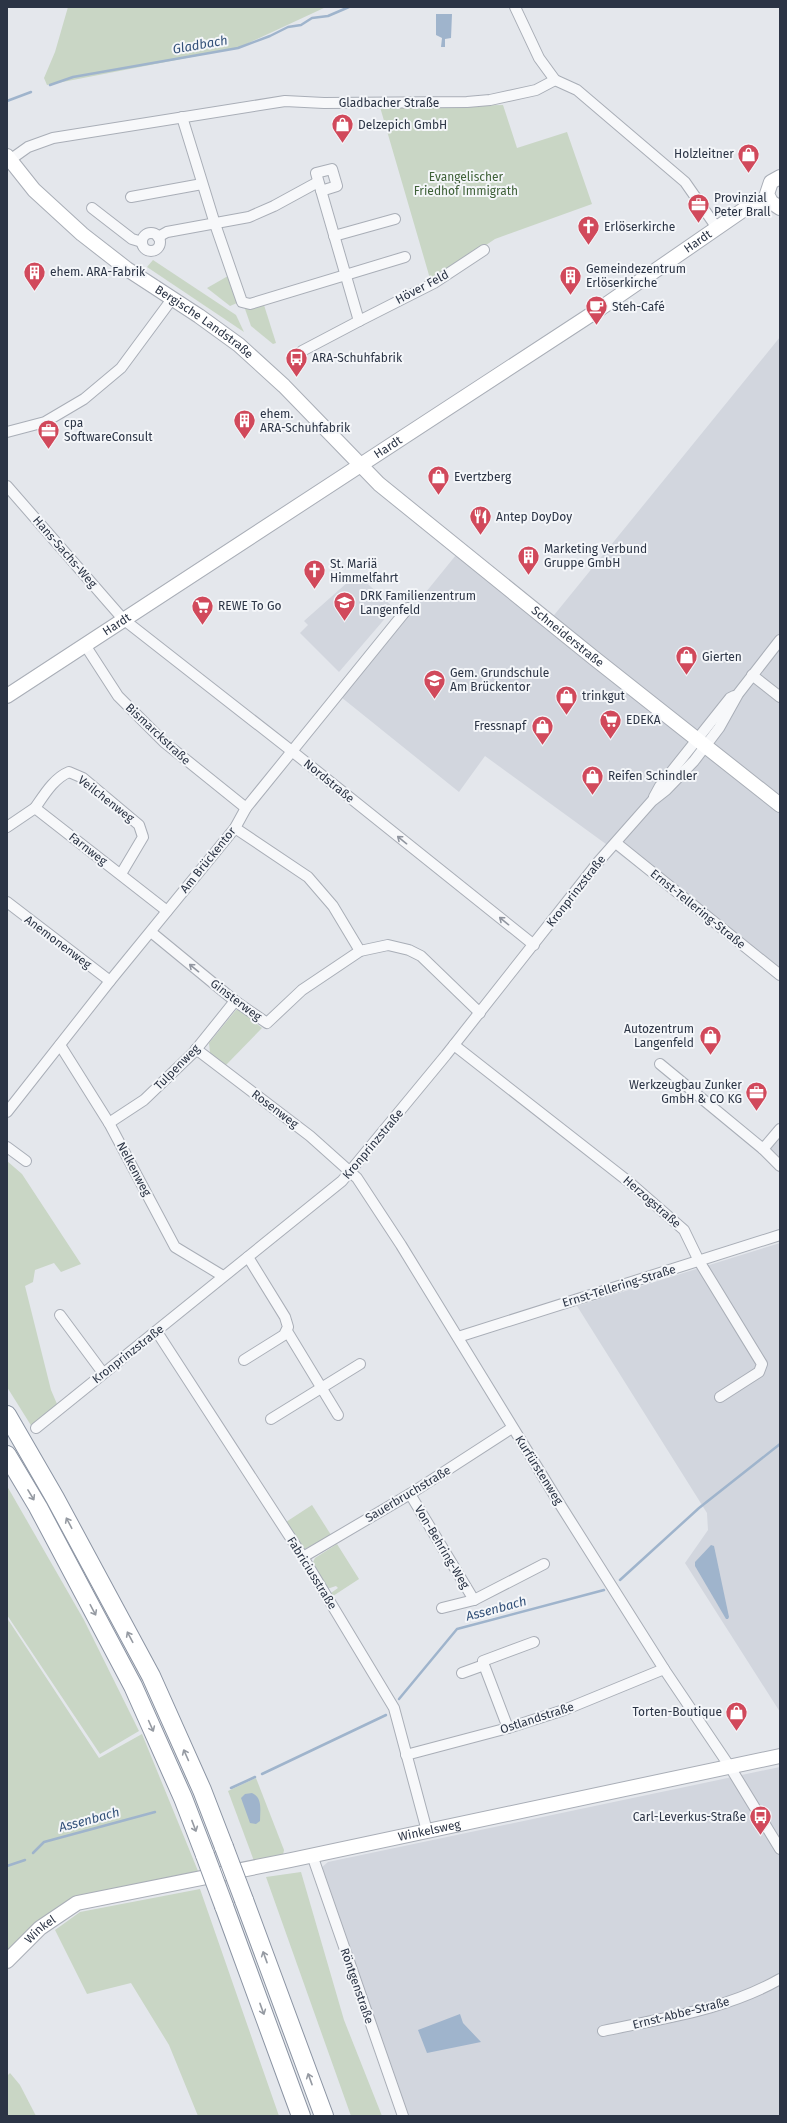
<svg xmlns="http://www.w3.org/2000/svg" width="787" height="2123" font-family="'Fira Sans',sans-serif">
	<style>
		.built { fill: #d2d6de }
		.green { fill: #c9d6c5 }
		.water { fill: #9fb4cc }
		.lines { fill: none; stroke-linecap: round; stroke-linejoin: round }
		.stream { stroke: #9fb4cc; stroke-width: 2.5 }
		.street-casing { stroke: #a9aeb7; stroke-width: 12 }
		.secondary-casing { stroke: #a9aeb7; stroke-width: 16 }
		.highway-casing { stroke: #8b94a3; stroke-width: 20 }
		.street { stroke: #f7f8fa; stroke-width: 10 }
		.secondary { stroke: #fff; stroke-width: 14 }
		.highway { stroke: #fff; stroke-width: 18 }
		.highway-bridge-casing { stroke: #8b94a3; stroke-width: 20; stroke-linecap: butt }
		.highway-bridge { stroke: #fff; stroke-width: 18 }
		.oneway { stroke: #9196a0 }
		.oneway2 { stroke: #959aa2 }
		.labels { text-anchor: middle; stroke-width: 4; stroke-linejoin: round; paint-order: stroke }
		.street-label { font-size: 12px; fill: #2b3445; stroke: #f4f6f9 }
		.poi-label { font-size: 12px; fill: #2b3445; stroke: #f4f6f9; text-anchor: start }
		.park-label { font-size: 12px; fill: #3f6138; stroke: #f4f6f9 }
		.water-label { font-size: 13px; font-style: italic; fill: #34527a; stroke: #f4f6f9 }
	</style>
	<rect width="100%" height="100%" fill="#e4e7ec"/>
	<g class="built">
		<polygon points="780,337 780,977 610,847 485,756 459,792 341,697 456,555 546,625"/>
		<polygon points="357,574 394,608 339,672 300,633 308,625 304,621"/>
		<polygon points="780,1132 780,1165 766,1148"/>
		<polygon points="780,1243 780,1712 685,1563 708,1530 707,1513 577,1306"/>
		<polygon points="780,1767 780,2116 397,2116 321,1868 328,1862"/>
	</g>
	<g class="green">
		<polygon points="68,7 326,7 238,48 47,85 44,78 55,52"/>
		<polygon points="503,105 517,148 567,132 592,204 495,239 431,282 380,107"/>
		<polygon points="153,260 236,315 244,332 147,267"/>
		<polygon points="228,276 237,303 230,306 207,288"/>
		<polygon points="264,305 276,343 273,344 251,326 245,309"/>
		<polygon points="236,1010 240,1010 262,1028 226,1065 210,1053 209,1043"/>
		<polygon points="7,1161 22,1174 81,1264 61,1272 54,1263 35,1270 33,1282 25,1286 51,1390 57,1404 32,1427 7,1387"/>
		<polygon points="7,1486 84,1620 139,1731 100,1754 7,1615"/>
		<polygon points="312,1505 331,1535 305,1549 302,1548 286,1522"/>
		<polygon points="337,1544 359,1579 333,1596 331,1593 338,1588 336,1586 327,1589 313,1562 315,1558"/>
		<polygon points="7,1618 99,1758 142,1734 198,1871 75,1898 7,1956"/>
		<polygon points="256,1778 284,1850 283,1855 254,1861 228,1791"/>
		<polygon points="301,1872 344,2020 382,2116 351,2116 266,1877"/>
		<polygon points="200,1889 279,2116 198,2116 169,2045 131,1983 87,1994 55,1930 80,1912"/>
		<polygon points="10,2073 20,2085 36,2116 7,2116 7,2076"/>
	</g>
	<g class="water">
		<polygon points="436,14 452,14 451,38 445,39 445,47 441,47 442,38 436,35"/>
		<polygon points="711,1545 714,1546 729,1617 728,1619 726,1619 695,1566 695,1562"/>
		<path d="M252 1793C263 1798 260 1811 260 1821L256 1824 250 1823 241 1798 245 1794Z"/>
		<polygon points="460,2014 463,2023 481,2042 427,2053 418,2030"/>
	</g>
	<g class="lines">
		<g class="stream">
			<polyline points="50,85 73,77 238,48 270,36 288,27 301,25 312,18 328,16 349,7"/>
			<polyline points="7,101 31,92"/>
			<polyline points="620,1580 699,1508 780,1444"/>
			<polyline points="399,1699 457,1629 604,1590"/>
			<polyline points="262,1774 386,1715"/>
			<polyline points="231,1788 255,1777"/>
			<polyline points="33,1853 44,1842 155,1812"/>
			<polyline points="7,1866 25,1860"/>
		</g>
		<defs>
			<g id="street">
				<polyline points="515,7 539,58 555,80 577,90 685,182 717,228"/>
				<polyline points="182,117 215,224 242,302 250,304 405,257"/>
				<polyline points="7,162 28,147 53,138 285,101 324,103 467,102 490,100 536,90 555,80"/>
				<polyline points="131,197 202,184"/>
				<polyline points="92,208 132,239 142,242"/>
				<circle cx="151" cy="242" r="9"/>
				<polyline points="334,236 395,219"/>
				<polyline points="158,237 167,232 249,217 274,206 318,182"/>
				<polyline points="359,321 434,283 484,250"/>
				<polyline points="302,351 359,321 316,173 332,169 337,186 321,191"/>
				<polyline points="7,432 45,422 84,399 121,368 172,299"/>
				<polyline points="7,486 123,619 293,752 534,945"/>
				<polyline points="85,645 118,696 164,742 246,808"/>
				<polyline points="752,675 780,697"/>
				<polyline points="654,797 660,786 730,698 734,696"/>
				<path d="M35 808C44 795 54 778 69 772L83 778 139 825 143 837 121 874"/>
				<polyline points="7,827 35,808 167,911"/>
				<polyline points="235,828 308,877 333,906 360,951"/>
				<polyline points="616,843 780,975"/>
				<polyline points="7,902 110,981"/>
				<polyline points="151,932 235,1001 267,1023 302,990 360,951 388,945 409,950 421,956 480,1013"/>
				<polyline points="60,1045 109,1123 175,1247 223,1276"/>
				<polyline points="454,1045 629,1182 684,1230 699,1261 762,1364 759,1372 720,1397"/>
				<polyline points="196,1049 310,1136 357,1178 401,1245 561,1506 664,1669 730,1767 780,1849"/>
				<polyline points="660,1064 763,1149 780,1129"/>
				<polyline points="7,1112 110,981 235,828 246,808 408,608"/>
				<polyline points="109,1123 144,1100 194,1052 235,1001"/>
				<polyline points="7,1147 26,1161"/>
				<polyline points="763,1149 780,1166"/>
				<polyline points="60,1315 103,1373"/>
				<polyline points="287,1331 338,1415"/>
				<polyline points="157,1332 303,1557 394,1708 427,1831"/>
				<polyline points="458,1337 780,1235"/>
				<polyline points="244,1360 284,1335 288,1327 285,1317 248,1257"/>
				<polyline points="271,1419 360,1364"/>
				<polyline points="36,1428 342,1181 446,1055 599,861 652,801 666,790 694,761 719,728 738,694 780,640"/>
				<polyline points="410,1494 474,1600"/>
				<polyline points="303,1557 410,1494 512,1428"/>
				<polyline points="442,1608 474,1600 544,1564"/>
				<polyline points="484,1665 483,1661 534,1642"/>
				<polyline points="462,1673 484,1665 508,1728"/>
				<polyline points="406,1755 508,1728 564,1710 664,1669"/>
				<polyline points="312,1855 403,2116"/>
				<path d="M603 2031C663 2018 726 2010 780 1979"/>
			</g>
			<g id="secondary">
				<path id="s1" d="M7 156 34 190 82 234 127 269 199 316 239 345 284 386 379 484 594 658 780 805"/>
				<polyline points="780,177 771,182 767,194 771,202 780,208"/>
				<path id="s2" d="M7 696 601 308 746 208 768 198"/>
				<path id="s3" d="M7 1961 40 1928 77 1903 291 1860 780 1756"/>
			</g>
			<g id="highway">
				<polyline points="7,1415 55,1498 151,1676 202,1790 224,1847"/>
				<polyline points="7,1455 38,1507 133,1686 183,1798 205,1855"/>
				<polyline points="244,1900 324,2116"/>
				<polyline points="224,1906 301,2116"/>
			</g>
		</defs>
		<use href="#street" class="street-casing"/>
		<use href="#secondary" class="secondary-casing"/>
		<use href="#highway" class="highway-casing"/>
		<use href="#street" class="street"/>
		<use href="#secondary" class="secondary"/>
		<use href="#highway" class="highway"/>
		<defs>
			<g id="highway-bridge">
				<polyline points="224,1847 244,1900"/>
				<polyline points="205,1855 224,1906"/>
			</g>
		</defs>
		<use href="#highway-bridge" class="highway-bridge-casing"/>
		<use href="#highway-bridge" class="highway-bridge"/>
	</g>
	<defs><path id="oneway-shaft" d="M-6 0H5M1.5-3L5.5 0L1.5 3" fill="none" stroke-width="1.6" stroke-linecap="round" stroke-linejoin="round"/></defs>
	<g class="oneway">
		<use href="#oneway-shaft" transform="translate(402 840) rotate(-141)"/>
		<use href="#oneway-shaft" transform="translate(504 921) rotate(-141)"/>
		<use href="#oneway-shaft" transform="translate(194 968) rotate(-141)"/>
	</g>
	<g class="oneway2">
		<use href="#oneway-shaft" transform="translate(31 1495) rotate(59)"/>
		<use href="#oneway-shaft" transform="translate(69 1523) rotate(-118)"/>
		<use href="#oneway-shaft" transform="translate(93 1610) rotate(62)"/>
		<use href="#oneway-shaft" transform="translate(130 1637) rotate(-118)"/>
		<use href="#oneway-shaft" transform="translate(151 1726) rotate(66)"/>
		<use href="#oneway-shaft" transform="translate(186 1755) rotate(-114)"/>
		<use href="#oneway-shaft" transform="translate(194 1826) rotate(69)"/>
		<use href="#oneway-shaft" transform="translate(265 1957) rotate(-110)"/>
		<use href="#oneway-shaft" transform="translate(262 2009) rotate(70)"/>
		<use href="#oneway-shaft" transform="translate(310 2079) rotate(-110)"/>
	</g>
	<defs>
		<symbol id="shop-pin" viewBox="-11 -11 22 30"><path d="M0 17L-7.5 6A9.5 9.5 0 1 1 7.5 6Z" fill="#d1495b" stroke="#f4f6f9"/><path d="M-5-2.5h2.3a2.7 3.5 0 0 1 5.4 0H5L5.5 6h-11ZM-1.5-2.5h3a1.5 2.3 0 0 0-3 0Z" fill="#fff"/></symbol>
		<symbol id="office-pin" viewBox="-11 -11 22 30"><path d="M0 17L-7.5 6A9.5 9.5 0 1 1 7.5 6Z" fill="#d1495b" stroke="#f4f6f9"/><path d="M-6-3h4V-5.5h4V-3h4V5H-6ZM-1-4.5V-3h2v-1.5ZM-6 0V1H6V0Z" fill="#fff"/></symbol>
		<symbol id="church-pin" viewBox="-11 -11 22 30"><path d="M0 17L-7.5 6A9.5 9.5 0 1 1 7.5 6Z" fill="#d1495b" stroke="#f4f6f9"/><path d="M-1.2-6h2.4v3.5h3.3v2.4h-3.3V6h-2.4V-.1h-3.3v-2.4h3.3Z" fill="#fff"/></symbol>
		<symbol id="building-pin" viewBox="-11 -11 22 30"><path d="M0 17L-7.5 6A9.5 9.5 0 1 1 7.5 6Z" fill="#d1495b" stroke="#f4f6f9"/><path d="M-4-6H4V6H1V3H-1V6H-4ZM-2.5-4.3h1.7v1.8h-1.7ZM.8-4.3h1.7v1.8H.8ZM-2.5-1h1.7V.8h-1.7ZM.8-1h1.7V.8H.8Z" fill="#fff"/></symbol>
		<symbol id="cafe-pin" viewBox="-11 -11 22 30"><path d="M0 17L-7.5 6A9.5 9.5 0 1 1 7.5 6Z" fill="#d1495b" stroke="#f4f6f9"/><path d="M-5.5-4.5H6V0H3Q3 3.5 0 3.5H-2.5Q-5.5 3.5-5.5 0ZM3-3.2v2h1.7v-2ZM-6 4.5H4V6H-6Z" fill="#fff"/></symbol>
		<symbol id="bus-pin" viewBox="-11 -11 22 30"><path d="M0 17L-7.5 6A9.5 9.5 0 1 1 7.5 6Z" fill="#d1495b" stroke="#f4f6f9"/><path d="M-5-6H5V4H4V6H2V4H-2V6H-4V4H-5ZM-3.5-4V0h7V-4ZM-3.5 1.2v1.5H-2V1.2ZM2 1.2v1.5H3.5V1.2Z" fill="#fff"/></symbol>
		<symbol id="restaurant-pin" viewBox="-11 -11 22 30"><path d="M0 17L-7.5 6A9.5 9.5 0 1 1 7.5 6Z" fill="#d1495b" stroke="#f4f6f9"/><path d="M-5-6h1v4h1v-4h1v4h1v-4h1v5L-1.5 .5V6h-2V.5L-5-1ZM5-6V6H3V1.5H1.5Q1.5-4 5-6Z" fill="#fff"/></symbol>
		<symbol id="school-pin" viewBox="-11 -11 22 30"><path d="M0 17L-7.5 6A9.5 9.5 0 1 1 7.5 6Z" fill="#d1495b" stroke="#f4f6f9"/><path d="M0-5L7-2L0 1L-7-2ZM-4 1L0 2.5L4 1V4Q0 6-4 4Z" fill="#fff"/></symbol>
		<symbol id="supermarket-pin" viewBox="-11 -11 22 30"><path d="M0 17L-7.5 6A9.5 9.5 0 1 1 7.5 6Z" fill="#d1495b" stroke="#f4f6f9"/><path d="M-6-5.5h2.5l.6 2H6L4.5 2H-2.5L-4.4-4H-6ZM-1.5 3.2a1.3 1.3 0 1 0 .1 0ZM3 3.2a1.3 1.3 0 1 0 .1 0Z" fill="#fff"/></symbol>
	</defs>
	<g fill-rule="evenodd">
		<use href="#shop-pin" x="330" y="112" width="25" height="34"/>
		<use href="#shop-pin" x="736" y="142" width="25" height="34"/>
		<use href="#office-pin" x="686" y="192" width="25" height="34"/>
		<use href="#church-pin" x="576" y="214" width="25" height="34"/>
		<use href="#building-pin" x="22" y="260" width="25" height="34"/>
		<use href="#building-pin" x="558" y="264" width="25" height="34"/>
		<use href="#cafe-pin" x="584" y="294" width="25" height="34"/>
		<use href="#bus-pin" x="284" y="346" width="25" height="34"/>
		<use href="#building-pin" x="232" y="408" width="25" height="34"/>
		<use href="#office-pin" x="36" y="418" width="25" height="34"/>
		<use href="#shop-pin" x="426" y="464" width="25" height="34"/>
		<use href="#restaurant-pin" x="468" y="504" width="25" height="34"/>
		<use href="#building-pin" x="516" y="544" width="25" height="34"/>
		<use href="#church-pin" x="302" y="558" width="25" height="34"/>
		<use href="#school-pin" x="332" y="590" width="25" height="34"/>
		<use href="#supermarket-pin" x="190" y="594" width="25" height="34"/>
		<use href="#shop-pin" x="674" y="644" width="25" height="34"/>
		<use href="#school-pin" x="422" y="668" width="25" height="34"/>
		<use href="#shop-pin" x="554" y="684" width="25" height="34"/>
		<use href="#supermarket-pin" x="598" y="708" width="25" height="34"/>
		<use href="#shop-pin" x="530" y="714" width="25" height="34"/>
		<use href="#shop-pin" x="580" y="764" width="25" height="34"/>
		<use href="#shop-pin" x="698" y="1024" width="25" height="34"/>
		<use href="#office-pin" x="744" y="1080" width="25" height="34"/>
		<use href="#shop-pin" x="724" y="1700" width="25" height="34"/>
		<use href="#bus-pin" x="748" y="1804" width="25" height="34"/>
	</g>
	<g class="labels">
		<g class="street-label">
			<text x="389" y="107">Gladbacher Straße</text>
			<text dy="4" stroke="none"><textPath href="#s2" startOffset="827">Hardt</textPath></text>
			<text transform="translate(422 287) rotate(-28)" y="4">Höver Feld</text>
			<text dy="4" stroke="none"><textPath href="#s1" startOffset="259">Bergische Landstraße</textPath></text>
			<text dy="4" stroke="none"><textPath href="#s2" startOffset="455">Hardt</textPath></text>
			<text transform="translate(65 552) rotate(49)" y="4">Hans-Sachs-Weg</text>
			<text dy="4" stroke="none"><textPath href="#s2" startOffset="131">Hardt</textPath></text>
			<text dy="4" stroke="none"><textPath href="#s1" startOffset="741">Schneiderstraße</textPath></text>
			<text transform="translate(158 734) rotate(43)" y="4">Bismarckstraße</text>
			<text transform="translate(329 781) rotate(39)" y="4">Nordstraße</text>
			<text transform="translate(106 799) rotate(38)" y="4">Veilchenweg</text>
			<text transform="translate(88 849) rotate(38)" y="4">Farnweg</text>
			<text transform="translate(208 860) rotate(-51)" y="4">Am Brückentor</text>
			<text transform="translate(576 891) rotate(-52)" y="4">Kronprinzstraße</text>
			<text transform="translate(698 909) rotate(39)" y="4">Ernst-Tellering-Straße</text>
			<text transform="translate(58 942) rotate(37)" y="4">Anemonenweg</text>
			<text transform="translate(236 1000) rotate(37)" y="4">Ginsterweg</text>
			<text transform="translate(177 1067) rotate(-45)" y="4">Tulpenweg</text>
			<text transform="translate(275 1109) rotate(37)" y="4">Rosenweg</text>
			<text transform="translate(373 1144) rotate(-50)" y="4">Kronprinzstraße</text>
			<text transform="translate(134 1169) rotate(62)" y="4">Nelkenweg</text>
			<text transform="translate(652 1202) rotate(41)" y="4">Herzogstraße</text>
			<text transform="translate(619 1286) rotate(-17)" y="4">Ernst-Tellering-Straße</text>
			<text transform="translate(128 1354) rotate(-38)" y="4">Kronprinzstraße</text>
			<text transform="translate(539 1470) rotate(58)" y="4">Kurfürstenweg</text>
			<text transform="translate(408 1494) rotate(-31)" y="4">Sauerbruchstraße</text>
			<text transform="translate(442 1547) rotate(59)" y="4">Von-Behring-Weg</text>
			<text transform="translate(312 1573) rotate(58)" y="4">Fabriciusstraße</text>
			<text transform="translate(537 1718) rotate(-18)" y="4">Ostlandstraße</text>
			<text dy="4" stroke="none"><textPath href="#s3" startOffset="451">Winkelsweg</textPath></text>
			<text dy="4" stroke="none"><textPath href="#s3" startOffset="46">Winkel</textPath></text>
			<text transform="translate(357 1986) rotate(71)" y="4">Röntgenstraße</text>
			<text transform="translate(681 2013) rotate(-14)" y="4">Ernst-Abbe-Straße</text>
		</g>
		<g class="poi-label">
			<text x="358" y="129">Delzepich GmbH</text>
			<text x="734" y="158" text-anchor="end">Holzleitner</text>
			<text x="714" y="202">Provinzial<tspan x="714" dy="14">Peter Brall</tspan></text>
			<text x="604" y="231">Erlöserkirche</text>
			<text x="586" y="273">Gemeindezentrum<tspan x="586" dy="14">Erlöserkirche</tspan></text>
			<text x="50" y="276">ehem. ARA-Fabrik</text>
			<text x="612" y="311">Steh-Café</text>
			<text x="312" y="362">ARA-Schuhfabrik</text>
			<text x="260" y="418">ehem.<tspan x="260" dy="14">ARA-Schuhfabrik</tspan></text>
			<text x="64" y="427">cpa<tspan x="64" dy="14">SoftwareConsult</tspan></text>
			<text x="454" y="481">Evertzberg</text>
			<text x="496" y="521">Antep DoyDoy</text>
			<text x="544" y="553">Marketing Verbund<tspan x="544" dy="14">Gruppe GmbH</tspan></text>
			<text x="330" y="568">St. Mariä<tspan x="330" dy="14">Himmelfahrt</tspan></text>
			<text x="360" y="600">DRK Familienzentrum<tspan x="360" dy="14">Langenfeld</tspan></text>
			<text x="218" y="610">REWE To Go</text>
			<text x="702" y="661">Gierten</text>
			<text x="450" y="677">Gem. Grundschule<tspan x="450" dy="14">Am Brückentor</tspan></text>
			<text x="582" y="700">trinkgut</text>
			<text x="626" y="724">EDEKA</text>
			<text x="526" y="730" text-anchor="end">Fressnapf</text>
			<text x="608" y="780">Reifen Schindler</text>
			<text x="694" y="1033" text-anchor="end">Autozentrum<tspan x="694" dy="14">Langenfeld</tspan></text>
			<text x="742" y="1089" text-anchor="end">Werkzeugbau Zunker<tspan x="742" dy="14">GmbH &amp; CO KG</tspan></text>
			<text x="722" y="1716" text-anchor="end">Torten-Boutique</text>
			<text x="746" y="1821" text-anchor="end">Carl-Leverkus-Straße</text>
		</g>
		<g class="park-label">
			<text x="466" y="181">Evangelischer<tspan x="466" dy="14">Friedhof Immigrath</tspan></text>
		</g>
		<g class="water-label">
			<text transform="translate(200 44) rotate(-10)" y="5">Gladbach</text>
			<text transform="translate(496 1608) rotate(-15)" y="5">Assenbach</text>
			<text transform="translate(89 1819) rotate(-15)" y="5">Assenbach</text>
		</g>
	</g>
	<rect width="787" height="2123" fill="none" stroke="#2b3445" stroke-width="16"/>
</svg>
